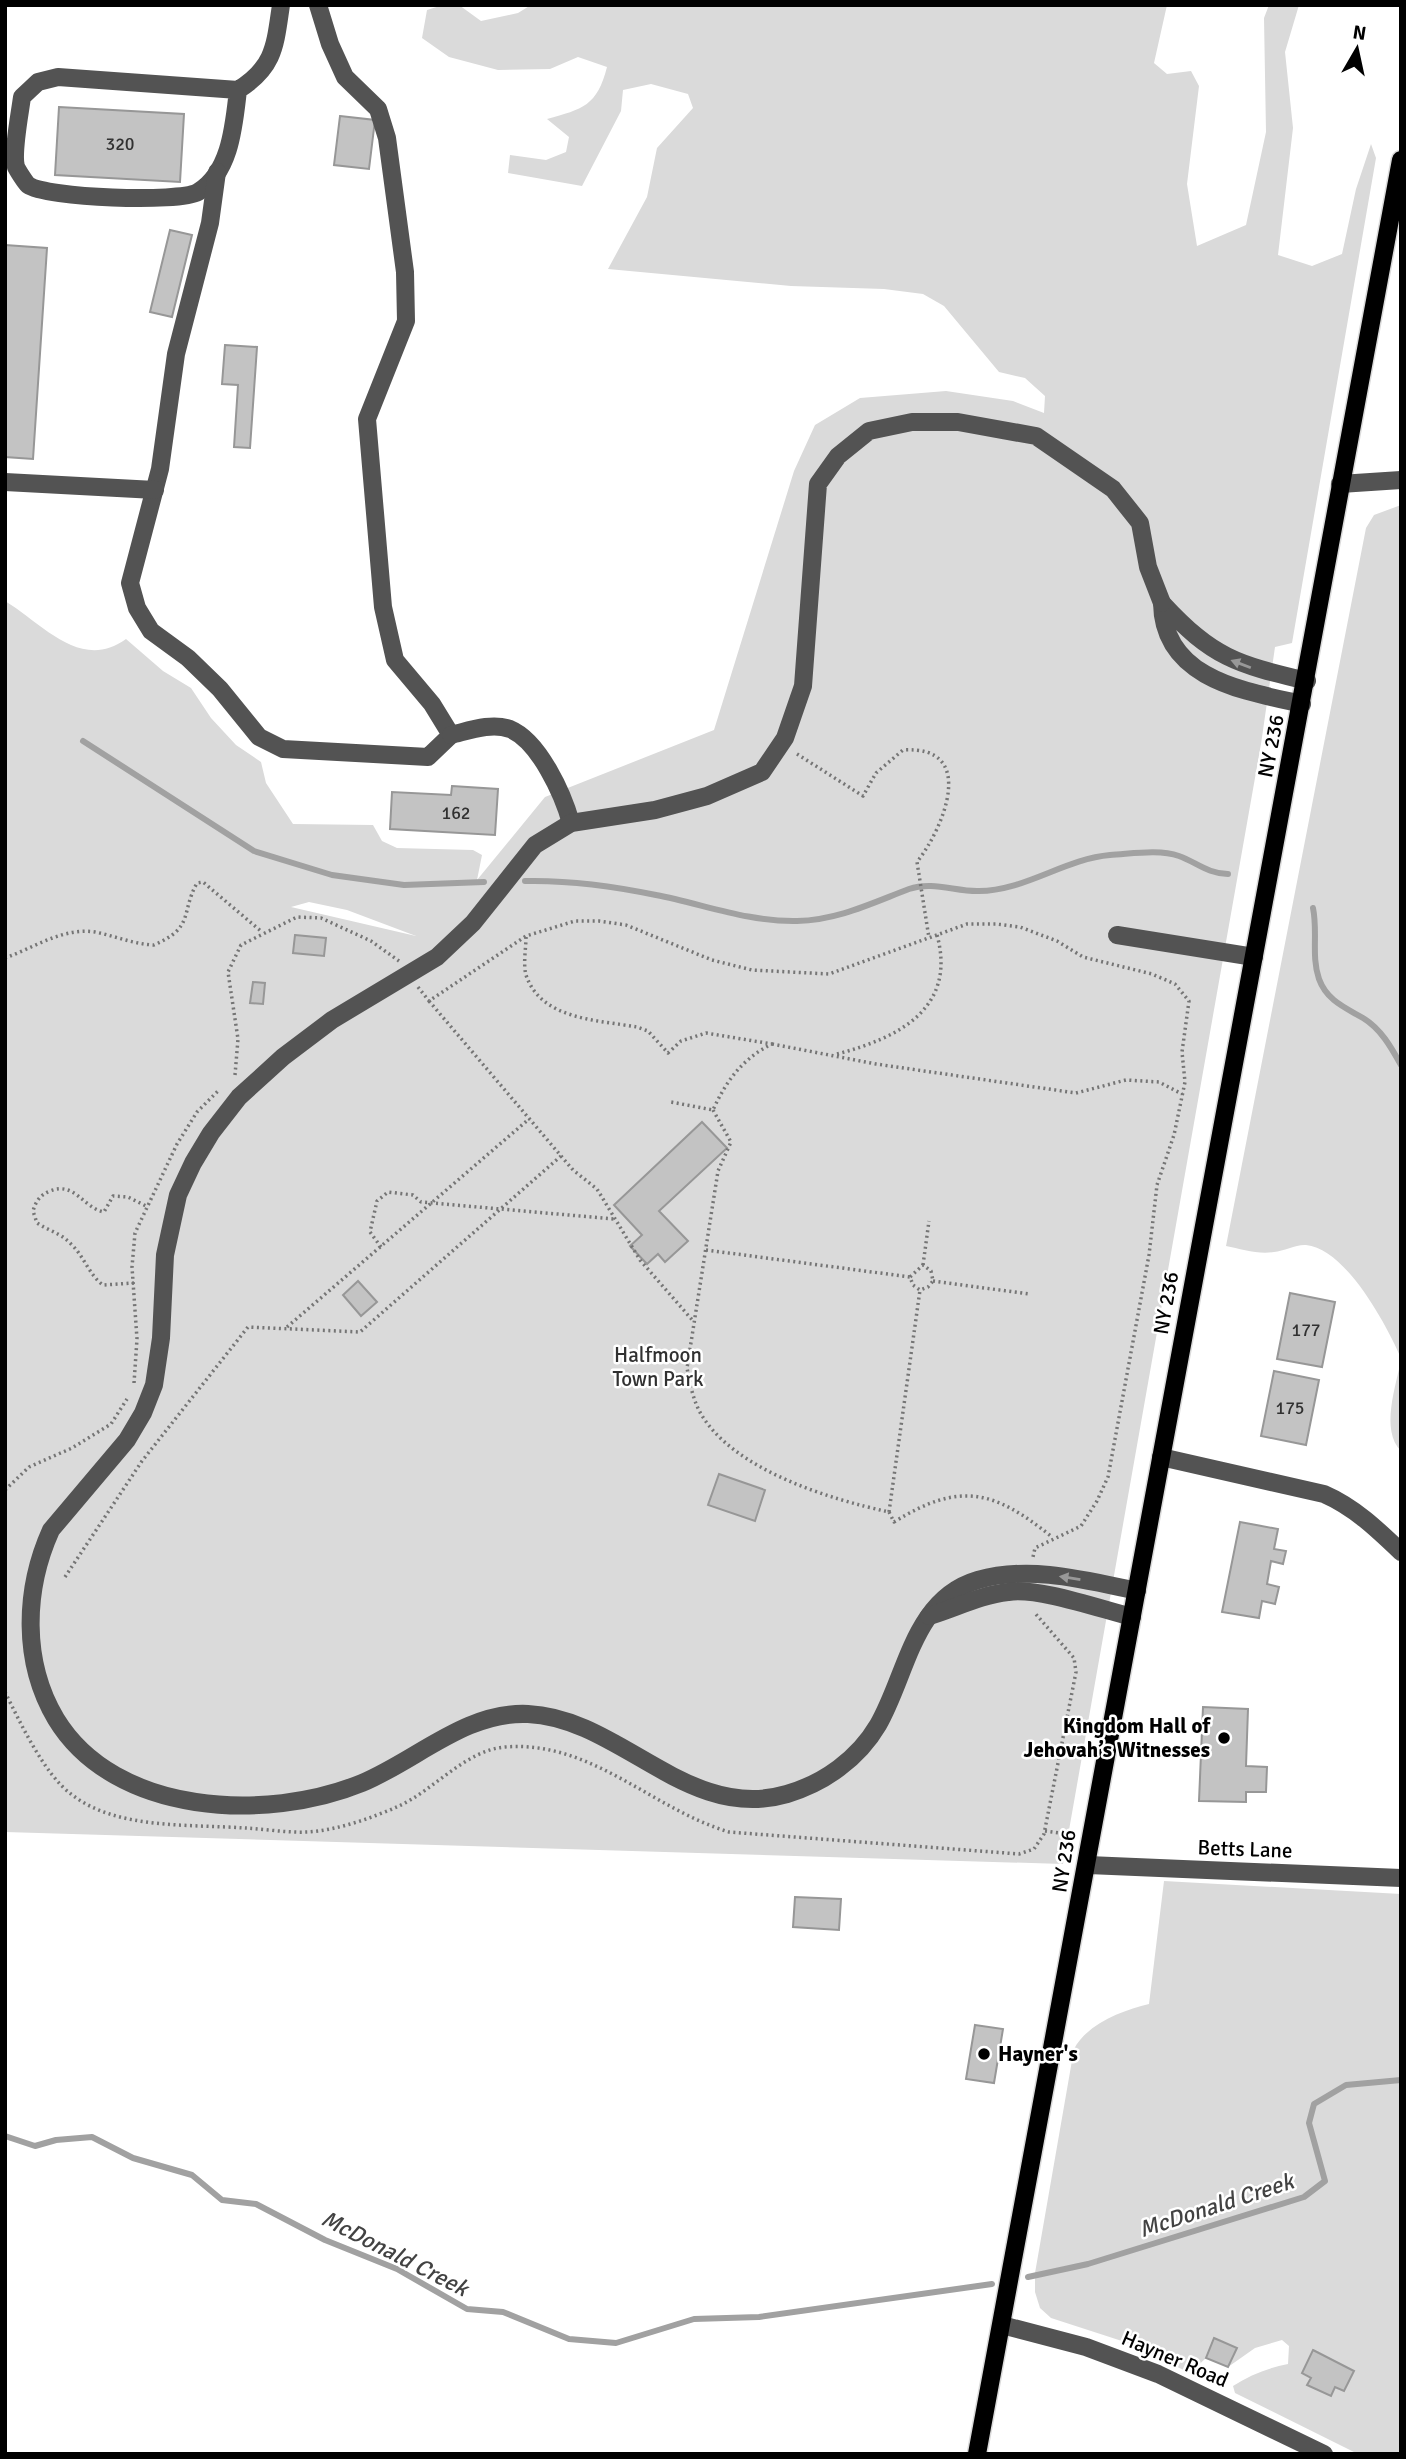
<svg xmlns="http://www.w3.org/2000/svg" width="1406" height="2459" font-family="Signika,sans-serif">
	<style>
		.green { fill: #dadada; fill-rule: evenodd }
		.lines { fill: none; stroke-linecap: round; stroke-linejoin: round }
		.stream { stroke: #a1a1a1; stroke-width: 6 }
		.building { fill: #c3c3c3; stroke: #979797; stroke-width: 2 }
		.major-casing { stroke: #dbdbdb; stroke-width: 21 }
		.path { stroke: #757575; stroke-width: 3.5; stroke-dasharray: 2 3.5; stroke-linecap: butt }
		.minor { stroke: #535353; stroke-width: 18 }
		.major { stroke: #000; stroke-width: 18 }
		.oneway { fill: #989898 }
		.poi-dot { fill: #000; stroke: #fff; stroke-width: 2.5 }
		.labels { text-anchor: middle; stroke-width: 5; stroke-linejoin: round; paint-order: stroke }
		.number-label { font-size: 18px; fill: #313131 }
		.street-label { font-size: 21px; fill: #000; stroke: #fff }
		.park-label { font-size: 21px; fill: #313131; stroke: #fff }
		.poi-label { font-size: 21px; font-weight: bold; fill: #000; stroke: #fff; text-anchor: end }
		.water-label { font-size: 23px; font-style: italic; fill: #424242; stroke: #fff }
	</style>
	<rect width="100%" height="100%" fill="#fff"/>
	<g class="green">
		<path d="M443 5H459L481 21 518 13 531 5H1167L1154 63 1167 74 1191 71 1199 86 1187 184 1197 246 1246 225 1266 132 1264 18 1269 5H1299L1285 52 1293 128 1278 255 1312 266 1342 254 1356 189 1371 144 1376 158 1292 643 1275 647 1261 744 1063 1864 5 1832V601C43 624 81 672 126 639L163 671 191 688 211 718 236 745 261 762 266 783 293 824 373 825 382 841 397 848 473 850 482 855 477 880 545 797 714 730 794 471 815 425 860 398 946 391 1013 401 1044 413 1045 396 1025 378 999 372 944 306 923 294 884 289 791 286 608 269 647 197 657 148 693 108 688 94 651 84 623 90 621 111 582 186 508 173 510 155 546 160 566 152 569 137 547 119C583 109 597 106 607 67L578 57 550 69 498 70 449 57 422 38 427 10ZM309 902 347 910 416 936 291 907Z"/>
		<path d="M1401 505V1358C1386 1324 1346 1249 1306 1245 1297 1244 1284 1251 1274 1252 1259 1255 1241 1249 1226 1246L1366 528 1374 515Z"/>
		<path d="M1401 1360V1451C1380 1430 1396 1386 1401 1360Z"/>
		<path d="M1164 1881 1401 1894V2454H1358L1235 2393 1233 2386C1250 2375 1268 2368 1288 2364L1289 2346 1282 2340 1255 2348 1228 2367 1237 2348 1214 2338 1206 2358 1190 2373 1125 2342 1051 2318 1040 2308 1035 2292V2273L1074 2049C1087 2024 1123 2010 1149 2004Z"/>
	</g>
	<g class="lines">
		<g class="stream">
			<polyline points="83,741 254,851 332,875 404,885 484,882"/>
			<path d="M525 881C569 880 613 886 656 895 703 904 748 922 797 921 838 920 872 903 909 889 932 881 954 891 977 891 1023 892 1064 859 1110 855 1131 854 1159 849 1179 856 1196 862 1208 874 1228 874"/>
			<path d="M1313 908C1318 932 1311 956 1319 979 1327 1001 1346 1008 1363 1018 1381 1029 1391 1047 1401 1065"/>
			<polyline points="5,2136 35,2146 56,2140 92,2137 133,2158 192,2175 222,2200 256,2204 325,2240 397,2269 467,2309 503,2312 569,2339 616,2343 694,2319 759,2317 992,2284"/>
			<polyline points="1028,2277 1088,2264 1304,2197 1325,2181 1309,2123 1314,2104 1346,2085 1401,2080"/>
		</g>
	</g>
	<g class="building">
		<polygon points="59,107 184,114 180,182 55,175"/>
		<polygon points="340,116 375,120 369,169 334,165"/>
		<polygon points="170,230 192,235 172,317 150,312"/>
		<polygon points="5,245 47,248 33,459 5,457"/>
		<polygon points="225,345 257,347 250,448 234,447 238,385 222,384"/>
		<polygon points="452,786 498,789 495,835 390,829 392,792 451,795"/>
		<polygon points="295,935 326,938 324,956 293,953"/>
		<polygon points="253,982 265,983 263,1004 250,1003"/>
		<polygon points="702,1122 727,1148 659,1211 688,1241 665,1262 658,1254 647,1264 630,1246 642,1235 614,1205"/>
		<polygon points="358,1281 377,1302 361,1316 343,1295"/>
		<polygon points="1290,1293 1335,1302 1322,1367 1277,1359"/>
		<polygon points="1274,1371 1319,1380 1306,1445 1261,1436"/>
		<polygon points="719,1474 765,1490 755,1521 708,1505"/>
		<polygon points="1240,1522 1278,1529 1274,1549 1286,1551 1283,1564 1271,1561 1267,1584 1279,1587 1275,1604 1262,1601 1259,1618 1222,1612"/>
		<polygon points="1203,1707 1248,1709 1246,1766 1267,1767 1266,1792 1246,1792 1246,1802 1199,1801"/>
		<polygon points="795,1897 841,1899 839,1930 793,1927"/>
		<polygon points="975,2025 1003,2029 994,2083 966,2079"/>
		<polygon points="1214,2338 1237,2348 1228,2367 1206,2358"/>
		<polygon points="1313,2350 1354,2371 1344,2391 1335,2387 1331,2396 1307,2385 1311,2378 1302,2373"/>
	</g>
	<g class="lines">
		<defs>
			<polyline id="major" points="977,2454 1401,160"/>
		</defs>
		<use href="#major" class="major-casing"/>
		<g class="path">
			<path d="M797 754 863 796 876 773 903 750C979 745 943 829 917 862L929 938"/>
			<path d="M526 937C526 948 523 964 526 975 541 1020 598 1020 637 1027L648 1031 668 1053 681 1041 706 1033 772 1044C743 1058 726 1081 713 1110L671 1102"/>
			<path d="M5 958C33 948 64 927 95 932 115 936 133 944 154 945 195 927 180 914 197 883L203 882 262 932"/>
			<polyline points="418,987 429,1001 526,936 575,921 599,921 626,925 712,960 752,970 829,974 967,924 996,924 1020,927 1057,941 1083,957 1152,974 1175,984 1189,1001 1182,1052 1185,1082 1174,1135 1157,1185 1149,1255 1108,1477 1097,1501 1081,1526 1035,1548 1033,1557"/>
			<polyline points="429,1001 573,1170 597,1189 640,1260 694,1322"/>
			<polyline points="772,1044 876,1064 1076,1093 1126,1080 1159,1082 1182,1094"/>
			<path d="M837 1054C899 1038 957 1008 937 935"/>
			<polyline points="235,1075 238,1039 228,972 241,945 297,917 321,918 371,941 399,961"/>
			<path d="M713 1110 731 1142 718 1171 687 1368C690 1384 693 1400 701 1414 734 1470 829 1499 889 1512L920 1290"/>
			<polyline points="381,1247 370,1232 377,1201 388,1192 413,1195 421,1202 614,1219"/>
			<polyline points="706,1250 910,1277 913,1285 920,1290 928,1287 933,1281 931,1271 923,1265 910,1277"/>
			<polyline points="923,1265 929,1221"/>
			<polyline points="933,1281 1029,1294"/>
			<path d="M134 1283 103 1285C89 1275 84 1256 71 1244 61 1233 49 1231 37 1223L33 1211C36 1201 40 1195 50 1191 75 1181 83 1208 104 1212L113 1196 128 1197 148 1207"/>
			<polyline points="287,1327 529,1119"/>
			<polyline points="134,1383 137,1339 132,1267 135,1233 177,1144 197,1112 219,1090"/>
			<polyline points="5,1490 29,1467 72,1448 111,1424 127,1399"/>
			<path d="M889 1512 894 1522C960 1481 994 1490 1052 1537"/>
			<polyline points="65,1577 142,1461 248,1327 360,1332 561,1156"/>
			<path d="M5 1692C20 1722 44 1774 71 1794 116 1830 190 1824 245 1828 265 1829 287 1833 308 1832 338 1830 372 1818 399 1806 434 1790 466 1750 505 1747 591 1740 652 1809 729 1832L1019 1854 1034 1849 1044 1834 1076 1672 1074 1658 1034 1612"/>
			<polyline points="1045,1831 1074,1835"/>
		</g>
		<g class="minor">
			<path d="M238 90C234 124 231 172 198 192 179 203 46 198 28 185 25 182 18 171 16 167 12 153 20 113 22 97L38 82 58 77 238 90C275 67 275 45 281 5"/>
			<polyline points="217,172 210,223 176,354 160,469 130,583 137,608 151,631 188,658 220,689 259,737 283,749 428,757 451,735 432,704 395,660 383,607 367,419 406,321 405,272 387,138 378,109 345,77 330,44 318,5"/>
			<polyline points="5,482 155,490"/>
			<polyline points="1340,484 1401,480"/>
			<path d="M1302 704C1244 691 1163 679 1162 603 1213 658 1236 664 1307 681"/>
			<path d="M451 735C468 731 491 722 510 729 539 741 563 794 571 823"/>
			<polyline points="1117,935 1254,957"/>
			<path d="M1161 1457 1324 1494C1354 1507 1377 1529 1401 1552"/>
			<path d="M1137 1591C1085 1580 1030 1565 978 1580 913 1599 907 1675 878 1725 858 1759 824 1783 787 1794 688 1823 620 1718 528 1714 466 1711 417 1760 362 1783 267 1822 115 1816 56 1719 22 1662 24 1590 51 1530L127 1440 143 1413 154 1385 161 1338 165 1255 178 1195 193 1163 211 1133 239 1097 283 1057 332 1020 437 957 473 923 535 845 571 823 655 810 707 796 762 772 785 738 803 686 818 484 838 456 869 431 912 422H958L1036 436 1113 489 1140 523 1148 567 1162 603"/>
			<path d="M929 1616C956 1608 980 1595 1008 1592 1038 1587 1100 1609 1132 1617"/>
			<polyline points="1088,1865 1401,1878"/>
			<polyline points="1002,2325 1086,2347 1158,2374 1324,2454"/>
		</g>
		<use href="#major" class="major"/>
	</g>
	<defs><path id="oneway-solid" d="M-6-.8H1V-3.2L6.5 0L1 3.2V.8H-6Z" transform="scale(1.75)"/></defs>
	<g class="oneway">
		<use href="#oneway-solid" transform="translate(1241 664) rotate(-159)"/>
		<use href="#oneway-solid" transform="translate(1070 1578) rotate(-171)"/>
	</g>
	<g class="poi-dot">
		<circle cx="1224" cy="1738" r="7"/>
		<circle cx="984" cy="2054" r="7"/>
	</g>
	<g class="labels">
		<g class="number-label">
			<text x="120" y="150">320</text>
			<text x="456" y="819">162</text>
			<text x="1306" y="1336">177</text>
			<text x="1290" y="1414">175</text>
		</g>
		<g class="street-label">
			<text transform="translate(1271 746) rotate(-79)" y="7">NY 236</text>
			<text transform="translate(1166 1303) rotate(-80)" y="7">NY 236</text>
			<text transform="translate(1245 1849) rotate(2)" y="7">Betts Lane</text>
			<text transform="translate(1064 1861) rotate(-81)" y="7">NY 236</text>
			<text transform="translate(1175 2359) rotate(23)" y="7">Hayner Road</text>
		</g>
		<g class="park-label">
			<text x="658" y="1362">Halfmoon<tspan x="658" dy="24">Town Park</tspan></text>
		</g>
		<g class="poi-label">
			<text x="1210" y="1733">Kingdom Hall of<tspan x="1210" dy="24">Jehovah’s Witnesses</tspan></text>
			<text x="998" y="2061" text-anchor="start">Hayner's</text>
		</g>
		<g class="water-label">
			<text transform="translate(1216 2205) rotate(-18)" y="8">McDonald Creek</text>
			<text transform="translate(395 2253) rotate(27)" y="8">McDonald Creek</text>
		</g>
	</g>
	<rect width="1406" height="2459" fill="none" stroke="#000000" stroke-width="14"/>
	<g transform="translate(1357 49) rotate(9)" stroke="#ffffff" stroke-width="5" paint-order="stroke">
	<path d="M0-5L12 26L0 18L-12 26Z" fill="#000000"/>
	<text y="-10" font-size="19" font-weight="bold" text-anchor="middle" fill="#000000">N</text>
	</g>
</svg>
